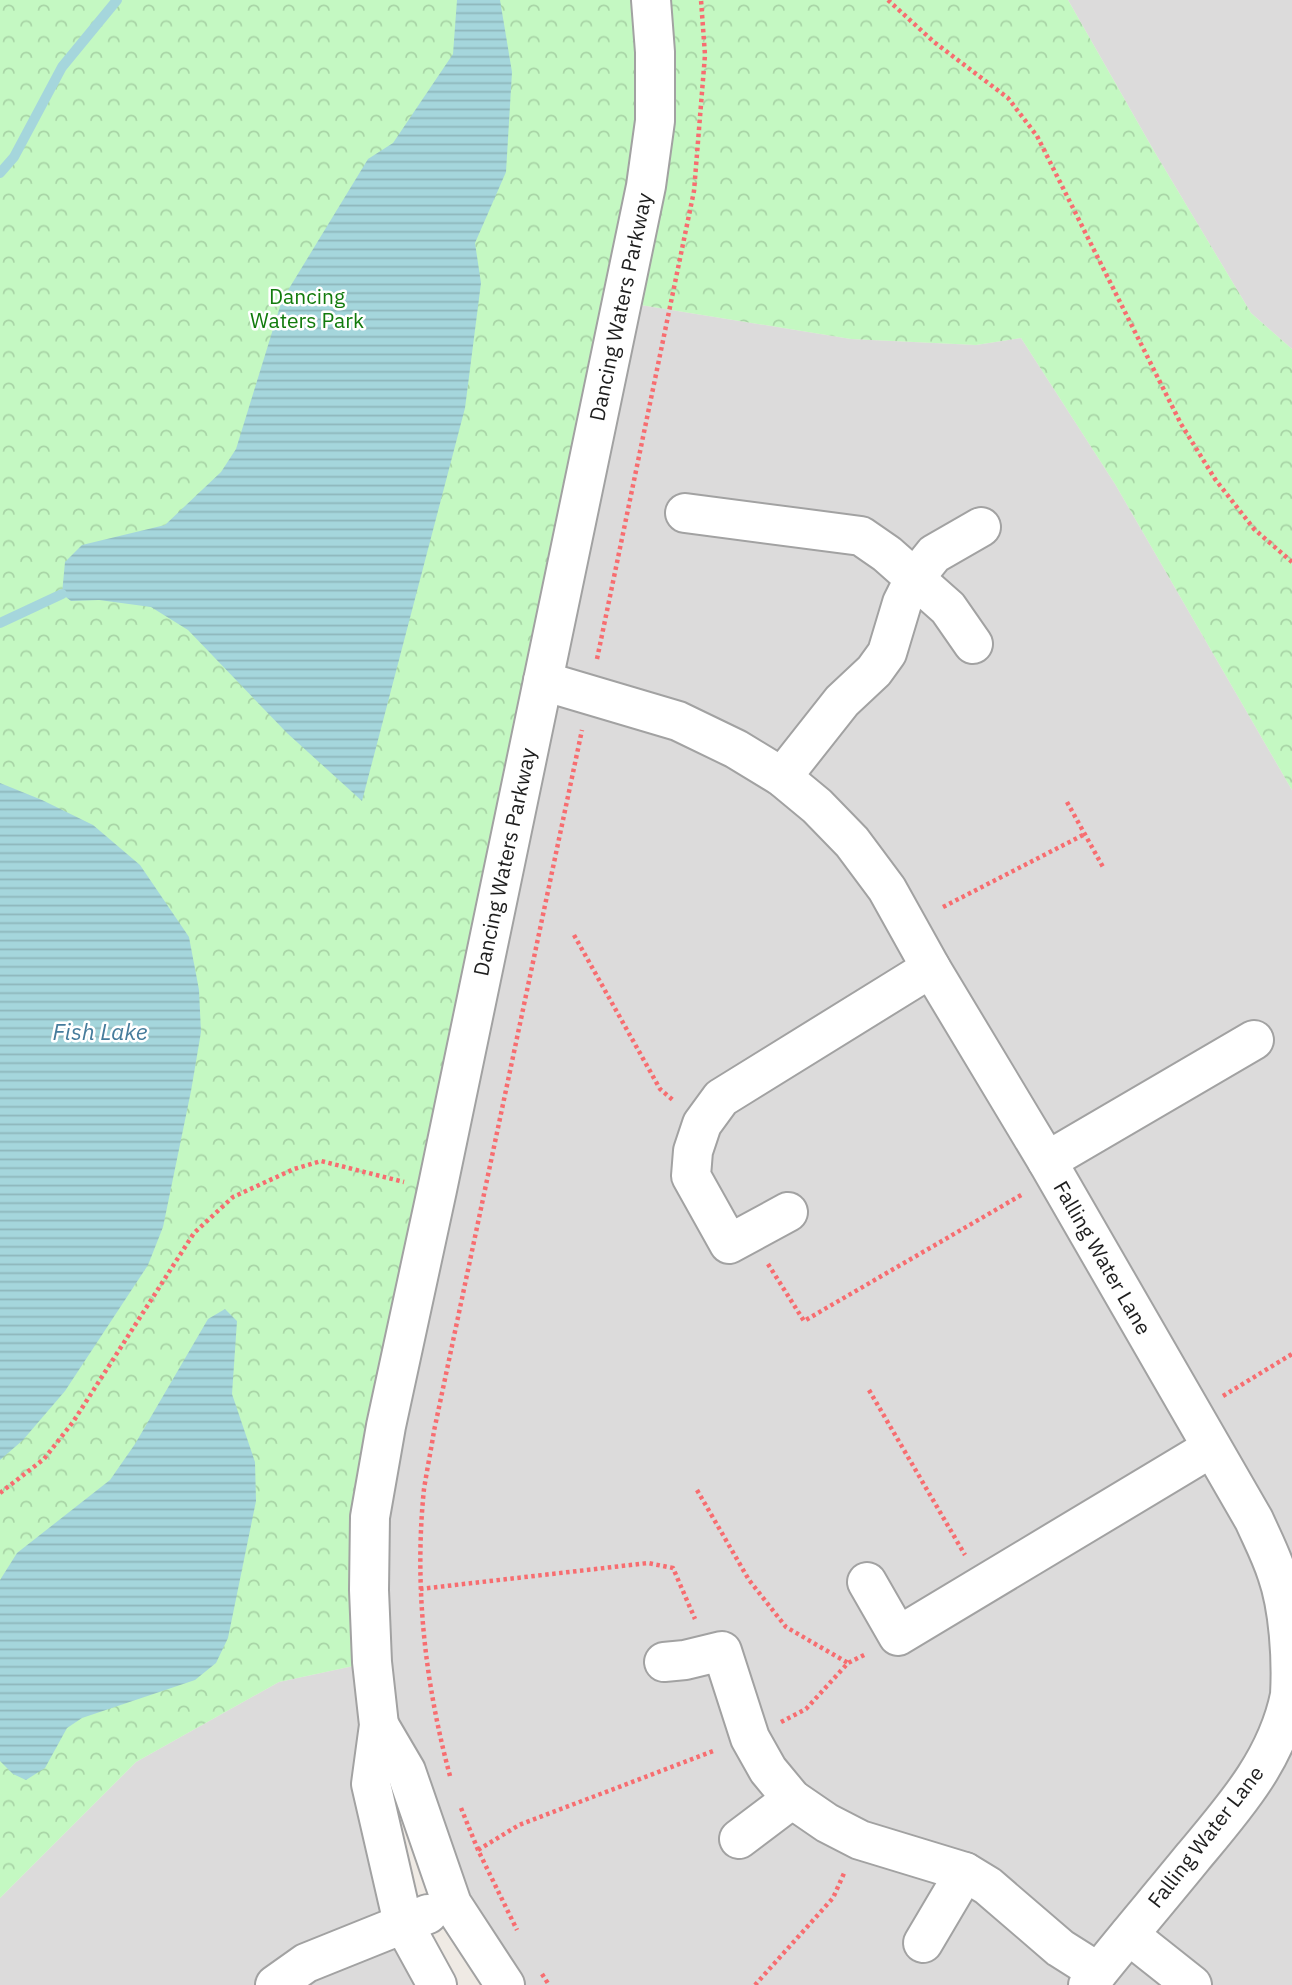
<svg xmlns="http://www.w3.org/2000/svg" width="1292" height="1985" font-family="'IBM Plex Sans',sans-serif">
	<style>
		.residential { fill: #dcdbdb }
		.park { fill: url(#park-crowns) }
		.water { fill: url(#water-rules) }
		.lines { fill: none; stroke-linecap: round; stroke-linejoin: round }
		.stream { stroke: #a5d6dc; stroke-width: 10 }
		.minor-casing { stroke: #a2a2a2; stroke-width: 42 }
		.path { stroke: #f76d70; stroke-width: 4.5; stroke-dasharray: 3.5 3.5; stroke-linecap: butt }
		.minor { stroke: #fff; stroke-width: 38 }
		.labels { text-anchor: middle; stroke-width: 5; stroke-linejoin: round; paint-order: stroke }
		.park-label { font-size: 21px; fill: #127b0d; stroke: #fff }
		.street-label { font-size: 21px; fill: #1e1e1e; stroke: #fff }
		.water-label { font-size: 23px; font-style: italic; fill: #467c9c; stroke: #fff }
	</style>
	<defs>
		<pattern id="park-crowns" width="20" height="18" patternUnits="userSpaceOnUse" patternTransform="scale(1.75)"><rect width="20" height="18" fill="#c4f8c2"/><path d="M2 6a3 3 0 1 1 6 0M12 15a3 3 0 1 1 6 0" fill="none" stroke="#a8d4a6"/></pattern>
		<pattern id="water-rules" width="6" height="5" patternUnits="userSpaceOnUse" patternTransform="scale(1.75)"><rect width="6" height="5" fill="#a5d6dc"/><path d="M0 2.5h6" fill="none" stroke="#8eb7bc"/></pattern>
	</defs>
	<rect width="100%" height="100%" fill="#efeae4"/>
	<g class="residential">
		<polygon points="1068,0 1292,0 1292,349 1251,313 1154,151"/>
		<polygon points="622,302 851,339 976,345 1021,338 1115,484 1292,790 1292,1985 505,1985 406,1771 371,1785 437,1985 0,1985 0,1898 136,1762 279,1682 372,1662 369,1590"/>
	</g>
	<polygon class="park" points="0,0 1068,0 1154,151 1251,313 1292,349 1292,790 1115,484 1021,338 976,345 851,339 622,302 386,1427 372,1662 279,1682 136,1762 0,1898"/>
	<g class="water">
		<polygon points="457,0 500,0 512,72 506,172 475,243 481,283 465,408 362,801 287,733 188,630 151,607 99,600 71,601 62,594 65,562 82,545 165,525 221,472 236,449 282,300 368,159 393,143 453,54"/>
		<polygon points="0,783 42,800 93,825 140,865 189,937 199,990 201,1032 191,1091 163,1227 148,1265 65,1391 23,1440 0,1460"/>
		<polygon points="225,1309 237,1321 232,1394 255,1462 256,1501 228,1638 216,1663 195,1680 82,1718 67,1728 45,1768 26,1780 13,1774 0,1761 0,1580 17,1553 110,1480 135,1444 208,1319"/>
	</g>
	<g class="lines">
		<g class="stream">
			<polyline points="0,173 14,157 62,67 117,0"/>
			<polyline points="0,623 62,594"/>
		</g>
		<defs>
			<g id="minor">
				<polyline points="685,513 861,536 887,554 948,608 973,644"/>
				<path d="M543 681 678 721 736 749 782 777 817 806 852 842 887 889 931 968 1047 1161 1254 1520C1262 1538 1271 1555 1277 1574 1289 1608 1292 1659 1290 1695 1277 1760 1234 1808 1193 1857 1158 1900 1122 1942 1088 1985"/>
				<polyline points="782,777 842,701 874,671 887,653 902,603 914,579 934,554 981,527"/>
				<polyline points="1047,1161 1254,1040"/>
				<polyline points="788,1212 729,1244 691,1176 693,1151 702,1124 721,1098 931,968"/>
				<polyline points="867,1582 898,1636 1211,1448"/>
				<polyline points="664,1662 685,1660 722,1651 750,1738 768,1770 792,1799 827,1823 860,1840 965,1872 988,1886 1060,1948 1098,1972"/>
				<polyline points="379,1725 406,1771 452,1904 505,1985"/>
				<polyline points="739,1839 792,1799"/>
				<polyline points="1129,1935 1192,1985"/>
				<polyline points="923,1943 965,1872"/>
				<polyline points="275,1985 306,1963 428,1914"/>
				<polyline points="437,1985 403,1923 371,1784 379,1725 372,1662 369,1590 370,1517 386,1426 437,1190 646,186 655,121 655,52 651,0"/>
			</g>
		</defs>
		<use href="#minor" class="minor-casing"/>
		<g class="path">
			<polyline points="888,0 934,42 1008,98 1037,136 1181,424 1215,479 1254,529 1292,562"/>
			<polyline points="597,659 694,191 705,55 701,0"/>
			<polyline points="1067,802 1103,867"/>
			<polyline points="943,907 1085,834"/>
			<polyline points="574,935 660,1089 674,1101"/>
			<polyline points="768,1264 804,1321 1023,1194"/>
			<polyline points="869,1390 965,1555"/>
			<polyline points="1223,1396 1292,1354"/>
			<polyline points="697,1490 749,1580 786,1627 848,1663"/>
			<polyline points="0,1493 44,1459 73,1422 194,1233 233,1197 294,1169 321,1161 404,1182"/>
			<polyline points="420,1589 648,1563 673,1568 695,1619"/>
			<polyline points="781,1722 806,1709 848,1663 866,1654"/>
			<path d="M450 1776C425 1683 414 1586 424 1489 427 1470 431 1450 434 1431L582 730"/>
			<polyline points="461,1808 478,1850 517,1930"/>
			<polyline points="478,1850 519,1825 716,1750"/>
			<polyline points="542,1974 549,1985"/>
			<polyline points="755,1985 833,1898 845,1871"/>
		</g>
		<use href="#minor" class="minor"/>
	</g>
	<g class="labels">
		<g class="park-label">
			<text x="307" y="304">Dancing<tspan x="307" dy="24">Waters Park</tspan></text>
		</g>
		<g class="street-label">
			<text transform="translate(621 307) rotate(-78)" y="7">Dancing Waters Parkway</text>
			<text transform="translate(505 862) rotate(-78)" y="7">Dancing Waters Parkway</text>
			<text transform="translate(1102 1258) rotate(60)" y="7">Falling Water Lane</text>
			<text transform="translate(1206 1837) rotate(-52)" y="7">Falling Water Lane</text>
		</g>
		<g class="water-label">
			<text x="100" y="1040">Fish Lake</text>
		</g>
	</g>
</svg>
